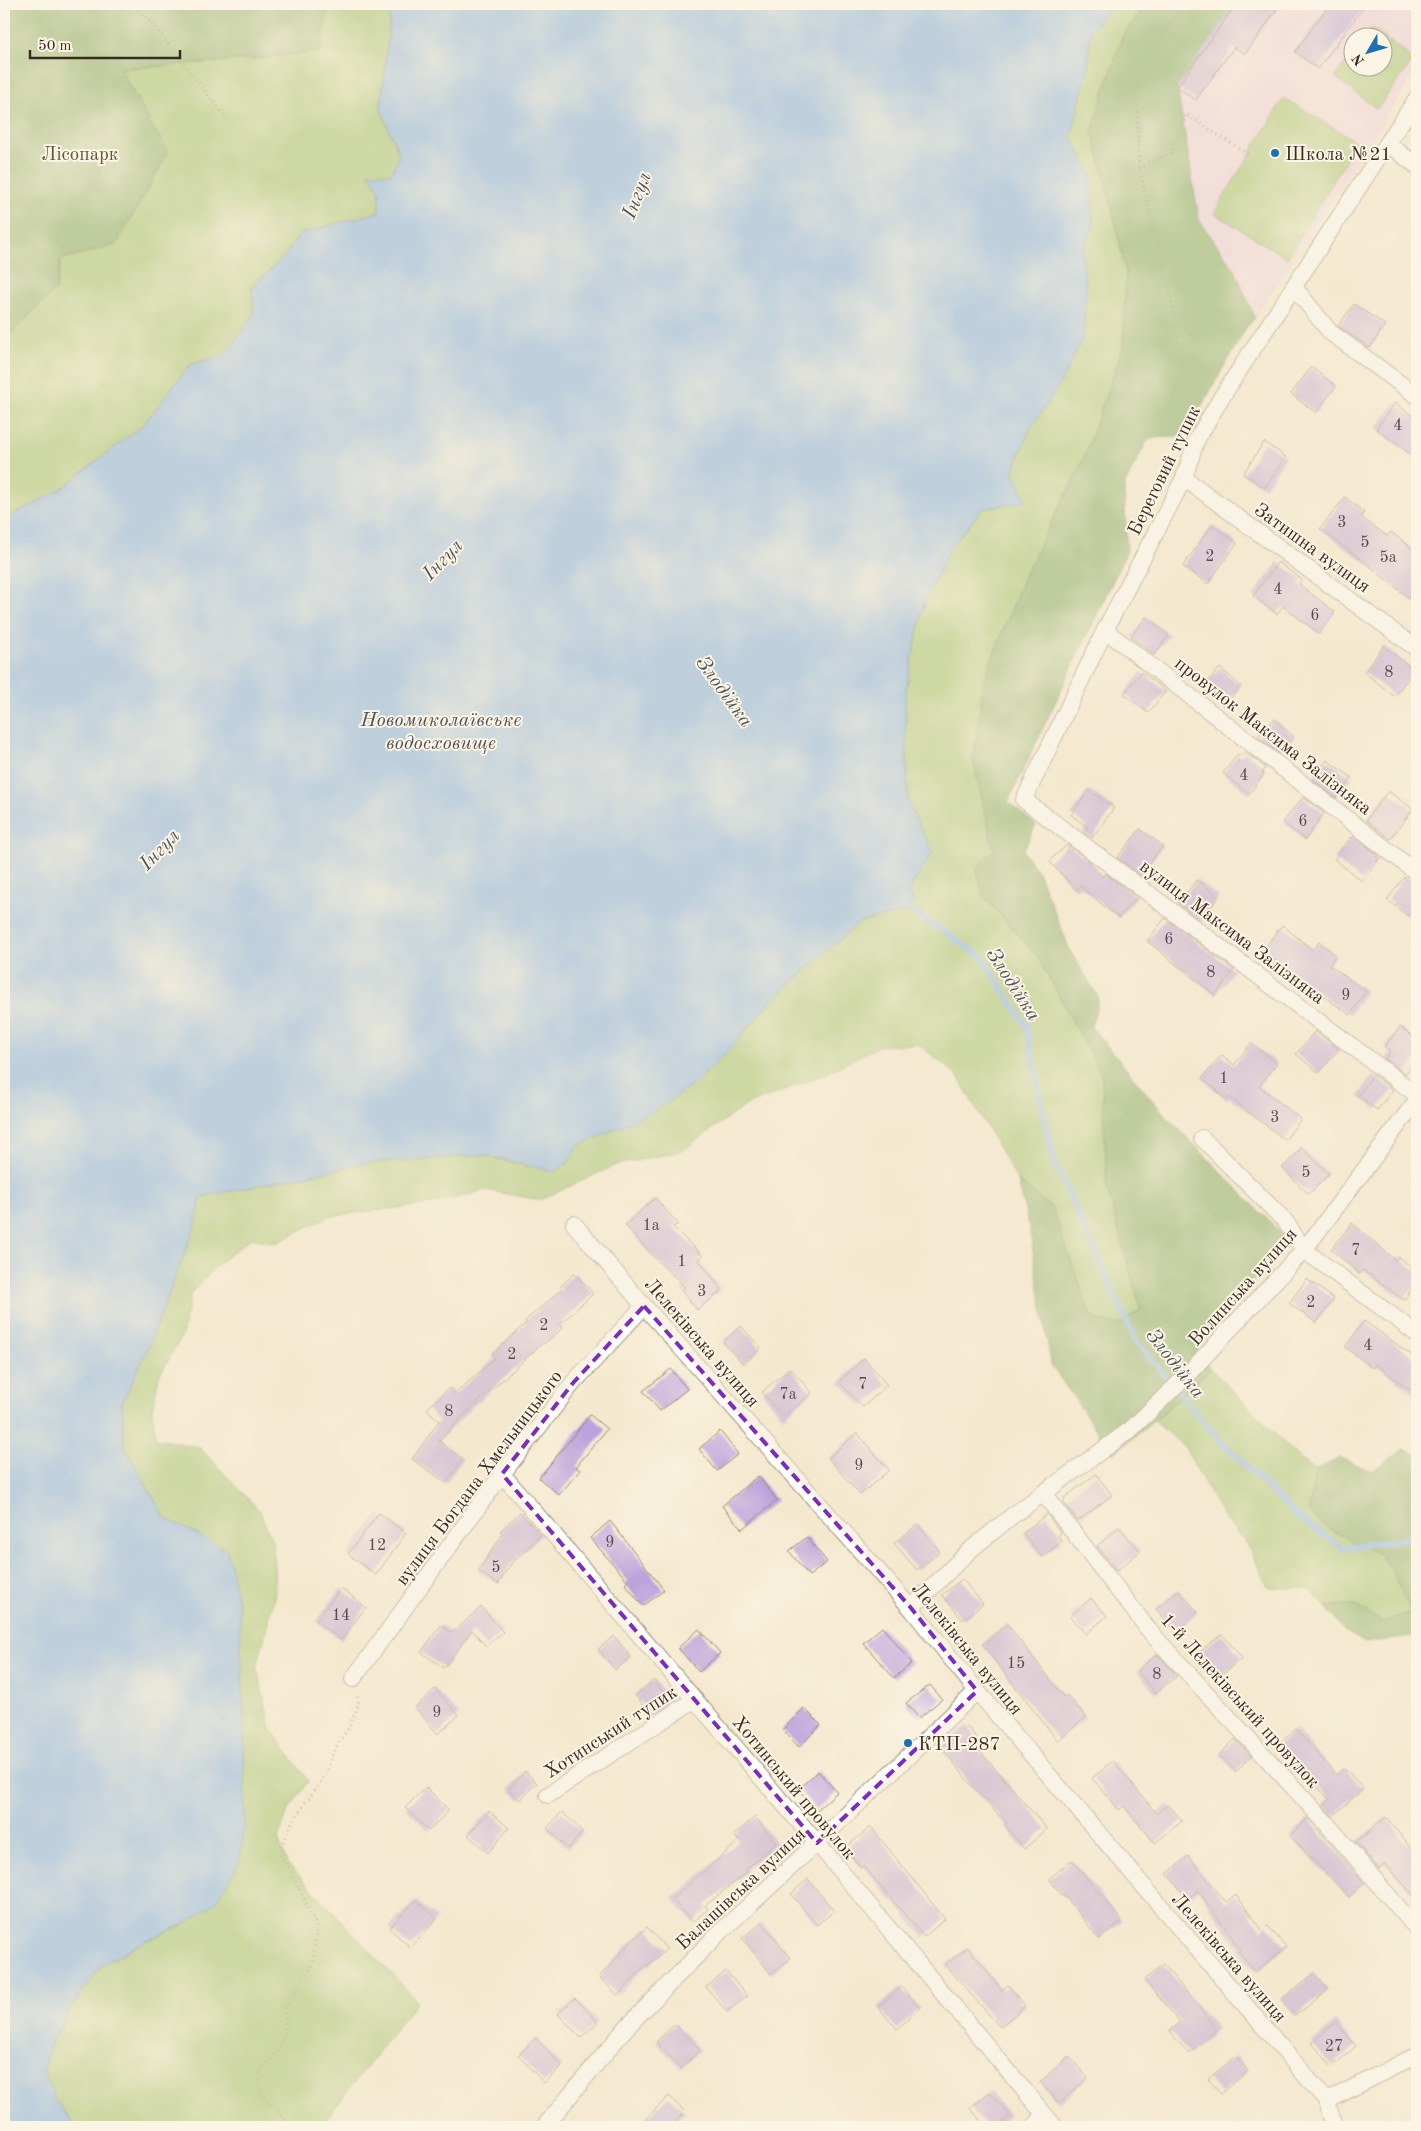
<svg xmlns="http://www.w3.org/2000/svg" width="1421" height="2131" font-family="'Old Standard TT',serif">
	<style>
		.built { fill: #f0d0e5; fill-rule: evenodd }
		.green { fill: #9fc36d; stroke: #6d7646 }
		.forest { fill: #7fa960; stroke: #5d6a3f }
		.water { fill: #7fb1eb; stroke: #5d6e84 }
		.lines { fill: none; stroke-linecap: round; stroke-linejoin: round }
		.stream { stroke: #7fb1eb; stroke-width: 6 }
		.building { fill: #bba2dc }
		.minor-casing { stroke: #988a76; stroke-width: 18 }
		.path { stroke: #988a76; stroke-width: 3; stroke-dasharray: 1 4; stroke-linecap: butt }
		.minor { stroke: #fff; stroke-width: 16 }
		.marked { fill: none; stroke: #7b2cbf; stroke-width: 4; stroke-dasharray: 10 6; stroke-linejoin: round }
		.poi-dot { fill: #1f6fb2; stroke: #fcf5e5; stroke-width: 2 }
		.labels { text-anchor: middle; stroke-width: 4; stroke-linejoin: round; paint-order: stroke }
		.number-label { font-size: 16px; fill: #5b484e }
		.park-label { font-size: 19px; fill: #595836; stroke: #fcf5e5 }
		.poi-label { font-size: 19px; fill: #3b2a1e; stroke: #fcf5e5; text-anchor: start }
		.street-label { font-size: 19px; fill: #3b2a1e; stroke: #fcf5e5 }
		.water-label { font-size: 20px; font-style: italic; fill: #4f525c; stroke: #fcf5e5 }
	</style>
	<rect width="100%" height="100%" fill="#fcf5e5"/>
	<filter id="ink" filterUnits="userSpaceOnUse"><feTurbulence type="fractalNoise" baseFrequency=".02" numOctaves="2"/><feDisplacementMap in="SourceGraphic" scale="10" xChannelSelector="R" yChannelSelector="G"/><feConvolveMatrix kernelMatrix="1 2 1 2 8 2 1 2 1" color-interpolation-filters="sRGB"/></filter>
	<filter id="wash" filterUnits="userSpaceOnUse"><feTurbulence type="fractalNoise" baseFrequency=".0096" numOctaves="4" result="noise"/><feDisplacementMap in="SourceGraphic" scale="20" xChannelSelector="R" yChannelSelector="G"/><feGaussianBlur stdDeviation="1.12" result="paint"/><feColorMatrix in="noise" values="0 0 0 0 0 0 0 0 0 0 0 0 0 0 0 0 0 1.4 0 .05"/><feComposite in="paint" operator="in"/></filter>
	<g filter="url(#wash)">
		<rect width="100%" height="100%" fill="#f4e9cf"/>
		<path class="built" d="M1236 4H1417V70L1255 318 1235 270 1199 220 1177 87ZM1354 38H1384V68H1354Z"/>
		<g class="green">
			<polygon points="329,4 391,4 381,109 399,155 391,175 369,172 380,192 379,212 300,234 284,257 252,287 254,314 225,355 190,365 142,426 61,489 4,520 4,340 56,289 61,259 116,245 120,69 253,59 320,51"/>
			<polygon points="1113,4 1146,4 1122,37 1115,220 1126,273 1123,347 1081,466 1025,574 984,680 973,760 994,851 977,868 983,895 1037,956 1102,1075 1107,1189 1141,1309 1118,1326 1092,1318 1052,1208 1018,1181 957,1075 918,1044 879,1046 825,1074 746,1105 682,1151 616,1165 540,1200 486,1190 433,1204 329,1216 276,1243 251,1238 219,1263 191,1293 182,1336 159,1376 152,1410 156,1439 199,1447 259,1510 273,1543 275,1593 257,1668 271,1729 308,1781 288,1812 278,1839 287,1863 417,2001 320,2127 75,2127 54,2098 42,2068 50,2045 70,2009 103,1964 145,1941 185,1924 227,1551 165,1518 124,1446 122,1402 147,1351 196,1223 201,1197 366,1163 483,1155 525,1166 568,1163 577,1147 692,1086 731,1048 770,1002 860,922 913,911 911,887 933,852 908,804 905,693 924,603 950,548 982,509 1026,500 1013,471 1031,427 1060,384 1086,294 1082,250 1093,227 1091,172 1071,137 1088,67 1091,31"/>
			<polygon points="1372,28 1414,60 1377,109 1335,77 1353,52 1354,68 1384,68 1384,38 1365,37"/>
			<polygon points="1284,98 1357,142 1287,258 1214,213"/>
			<polygon points="1211,1369 1300,1459 1316,1470 1308,1512 1325,1527 1380,1554 1392,1571 1411,1612 1382,1622 1354,1605 1326,1607 1309,1589 1268,1587 1247,1544 1224,1518 1184,1446 1154,1421"/>
		</g>
		<g class="forest">
			<polygon points="4,4 329,4 320,51 253,59 120,69 168,153 116,245 61,259 56,289 4,340"/>
			<polygon points="1146,4 1236,4 1177,87 1199,220 1235,270 1255,318 1246,328 1185,435 1148,439 1124,486 1127,551 1008,802 1036,825 1023,851 1038,872 1071,952 1099,998 1091,1027 1165,1115 1288,1240 1196,1348 1211,1369 1154,1421 1113,1454 1051,1365 1029,1227 1018,1181 1052,1208 1092,1318 1118,1325 1141,1310 1107,1189 1102,1075 1037,956 983,895 977,868 994,851 973,760 984,680 1025,574 1081,466 1123,347 1126,273 1115,220 1092,130 1122,37"/>
			<polygon points="1403,1449 1417,1455 1417,1635 1366,1643 1344,1631 1326,1607 1354,1604 1382,1622 1411,1612 1392,1571 1380,1555 1325,1527 1308,1512 1316,1470 1340,1458 1373,1471"/>
		</g>
		<polygon class="water" points="391,4 1113,4 1091,31 1088,67 1071,137 1091,172 1093,228 1082,250 1086,294 1083,338 1060,384 1031,427 1013,470 1026,501 982,509 950,548 924,603 905,693 908,804 933,852 911,887 913,911 860,922 770,1002 731,1048 692,1086 654,1111 577,1147 568,1163 555,1172 483,1155 366,1163 201,1197 196,1223 147,1351 122,1402 124,1446 165,1518 227,1550 239,1607 244,1714 245,1822 239,1864 215,1903 185,1924 145,1941 103,1964 70,2009 50,2045 43,2068 54,2098 75,2127 4,2127 4,520 61,489 142,426 190,365 225,355 254,314 252,287 284,257 300,234 379,212 380,192 369,172 391,174 399,155 381,109"/>
		<g class="lines">
			<polyline class="stream" points="907,908 981,956 1026,1025 1053,1159 1135,1340 1211,1431 1293,1513 1342,1548 1417,1537"/>
		</g>
		<g id="blocks">
			<g class="building">
				<polygon points="1236,4 1281,4 1245,54 1234,47 1196,100 1177,87"/>
				<polygon points="1330,4 1366,4 1318,69 1295,52"/>
				<polygon points="1354,304 1385,325 1370,348 1338,326"/>
				<polygon points="1311,367 1336,386 1316,413 1291,394"/>
				<polygon points="1395,403 1417,419 1417,459 1376,429"/>
				<polygon points="1264,442 1286,457 1265,488 1243,474"/>
				<polygon points="1345,497 1364,512 1361,517 1387,536 1391,532 1417,552 1417,605 1366,563 1320,529"/>
				<polygon points="1212,525 1237,543 1208,584 1183,566"/>
				<polygon points="1278,562 1302,580 1299,584 1335,612 1319,634 1283,606 1277,614 1253,596"/>
				<polygon points="1146,617 1169,635 1154,655 1131,637"/>
				<polygon points="1384,646 1415,671 1394,696 1364,672"/>
				<polygon points="1220,668 1241,686 1224,706 1202,688"/>
				<polygon points="1141,672 1166,691 1148,713 1124,694"/>
				<polygon points="1274,719 1294,737 1279,753 1258,737"/>
				<polygon points="1245,752 1266,768 1262,772 1264,774 1249,794 1223,773 1238,754 1241,756"/>
				<polygon points="1327,760 1352,778 1336,798 1312,779"/>
				<polygon points="1089,790 1114,808 1092,838 1083,832 1088,827 1071,815"/>
				<polygon points="1388,791 1413,809 1390,839 1366,820"/>
				<polygon points="1303,797 1324,813 1305,840 1283,822"/>
				<polygon points="1140,829 1163,846 1140,875 1117,858"/>
				<polygon points="1354,836 1378,855 1376,857 1379,859 1362,881 1334,859 1351,837 1352,839"/>
				<polygon points="1067,845 1088,860 1102,877 1105,873 1137,897 1119,918 1080,886 1076,890 1049,861"/>
				<polygon points="1404,877 1417,887 1417,903 1408,916 1387,900"/>
				<polygon points="1197,880 1219,897 1200,920 1178,903"/>
				<polygon points="1165,918 1234,970 1215,995 1147,941"/>
				<polygon points="1282,925 1313,950 1319,942 1336,955 1329,965 1366,991 1350,1015 1262,951"/>
				<polygon points="1400,1027 1417,1040 1417,1059 1405,1074 1385,1059 1390,1052 1384,1047"/>
				<polygon points="1315,1031 1339,1049 1319,1073 1296,1054"/>
				<polygon points="1251,1043 1277,1063 1259,1086 1301,1119 1285,1140 1229,1097 1227,1100 1202,1078 1222,1055 1234,1065"/>
				<polygon points="1373,1075 1393,1090 1377,1110 1358,1096"/>
				<polygon points="1302,1148 1329,1174 1309,1194 1282,1168"/>
				<polygon points="655,1198 678,1224 673,1227 703,1256 699,1260 722,1290 697,1310 681,1290 685,1287 650,1253 625,1225"/>
				<polygon points="1352,1223 1395,1260 1398,1257 1417,1271 1417,1281 1404,1300 1363,1270 1360,1274 1331,1249"/>
				<polygon points="575,1273 593,1294 560,1324 563,1328 544,1344 543,1343 470,1409 439,1441 463,1459 446,1483 412,1459 439,1421 427,1409 449,1388 455,1394 495,1358 492,1354 526,1323 525,1321 562,1289 560,1287"/>
				<polygon points="1307,1279 1334,1299 1316,1323 1289,1303"/>
				<polygon points="1364,1321 1417,1359 1417,1395 1375,1364 1373,1368 1345,1347"/>
				<polygon points="741,1326 761,1348 743,1364 723,1342"/>
				<polygon points="864,1358 887,1385 863,1407 839,1382"/>
				<polygon points="790,1368 812,1393 783,1417 762,1392"/>
				<polygon points="671,1369 687,1389 660,1411 643,1391"/>
				<polygon points="590,1415 607,1429 576,1467 580,1470 559,1495 539,1478"/>
				<polygon points="720,1431 738,1454 717,1471 699,1449"/>
				<polygon points="857,1433 889,1470 860,1495 828,1458"/>
				<polygon points="1096,1474 1112,1495 1078,1521 1063,1502 1065,1500 1064,1498"/>
				<polygon points="758,1476 777,1500 742,1529 722,1506"/>
				<polygon points="520,1512 541,1535 511,1564 498,1584 478,1571 503,1534 500,1531"/>
				<polygon points="379,1513 406,1533 376,1575 348,1554"/>
				<polygon points="1047,1514 1061,1533 1058,1536 1062,1541 1042,1557 1023,1533"/>
				<polygon points="610,1521 664,1590 643,1606 625,1584 628,1581 590,1538"/>
				<polygon points="918,1524 940,1552 917,1570 894,1543"/>
				<polygon points="1119,1527 1140,1551 1117,1571 1097,1546"/>
				<polygon points="807,1537 827,1562 809,1576 789,1551"/>
				<polygon points="962,1579 983,1604 963,1620 942,1595"/>
				<polygon points="341,1588 366,1607 341,1640 316,1621"/>
				<polygon points="1178,1590 1198,1612 1176,1632 1156,1609"/>
				<polygon points="1091,1598 1107,1616 1086,1634 1070,1617"/>
				<polygon points="481,1607 503,1632 486,1646 472,1630 444,1668 421,1652 441,1625 452,1633"/>
				<polygon points="1007,1624 1064,1697 1067,1695 1086,1717 1058,1741 982,1644"/>
				<polygon points="882,1627 912,1663 894,1678 863,1643"/>
				<polygon points="699,1629 720,1653 699,1672 678,1648"/>
				<polygon points="1222,1634 1242,1658 1218,1678 1198,1653"/>
				<polygon points="614,1636 631,1657 615,1670 598,1649"/>
				<polygon points="1157,1654 1177,1676 1155,1693 1137,1671"/>
				<polygon points="654,1680 670,1700 651,1715 635,1695"/>
				<polygon points="930,1685 942,1699 919,1718 906,1703"/>
				<polygon points="435,1689 459,1715 438,1734 415,1708"/>
				<polygon points="804,1708 821,1725 799,1747 782,1730"/>
				<polygon points="967,1726 983,1746 979,1750 1047,1829 1024,1849 1005,1826 1007,1824 976,1791 941,1747"/>
				<polygon points="1296,1729 1336,1775 1345,1768 1363,1789 1333,1816 1323,1805 1329,1799 1278,1745"/>
				<polygon points="1235,1739 1251,1756 1236,1772 1219,1755"/>
				<polygon points="1113,1761 1157,1814 1168,1804 1182,1821 1155,1843 1124,1806 1119,1810 1092,1778"/>
				<polygon points="525,1771 537,1783 520,1800 509,1789"/>
				<polygon points="818,1771 837,1792 817,1810 798,1789"/>
				<polygon points="426,1787 449,1810 429,1831 405,1808"/>
				<polygon points="489,1811 509,1828 488,1853 468,1835"/>
				<polygon points="562,1812 583,1832 568,1849 547,1828"/>
				<polygon points="755,1817 777,1843 746,1869 748,1871 705,1906 708,1909 693,1922 672,1899 739,1841 734,1835"/>
				<polygon points="1386,1817 1417,1856 1417,1899 1385,1864 1379,1869 1356,1842"/>
				<polygon points="1308,1818 1364,1883 1349,1897 1290,1836"/>
				<polygon points="871,1827 945,1919 924,1937 863,1866 861,1868 845,1848"/>
				<polygon points="1188,1856 1226,1902 1236,1895 1262,1930 1267,1925 1286,1947 1256,1972 1238,1951 1240,1949 1198,1890 1188,1899 1167,1874"/>
				<polygon points="1072,1860 1122,1921 1099,1939 1065,1896 1063,1897 1049,1879"/>
				<polygon points="808,1879 834,1911 817,1925 791,1894"/>
				<polygon points="416,1900 437,1919 410,1947 389,1928"/>
				<polygon points="762,1922 790,1958 771,1974 742,1938"/>
				<polygon points="647,1927 667,1949 648,1966 647,1964 618,1995 599,1977 629,1944"/>
				<polygon points="968,1947 1002,1990 1008,1985 1025,2006 1000,2027 945,1965"/>
				<polygon points="1163,1964 1217,2029 1189,2054 1169,2031 1180,2022 1144,1980"/>
				<polygon points="726,1971 747,1996 727,2012 706,1987"/>
				<polygon points="1314,1973 1328,1990 1295,2016 1282,1999"/>
				<polygon points="901,1987 920,2008 897,2029 878,2007"/>
				<polygon points="575,1998 598,2022 581,2038 558,2014"/>
				<polygon points="1336,2022 1356,2046 1332,2067 1312,2043"/>
				<polygon points="675,2024 700,2050 681,2068 656,2042"/>
				<polygon points="536,2038 562,2066 544,2083 518,2055"/>
				<polygon points="1069,2056 1088,2078 1059,2103 1040,2082"/>
				<polygon points="1236,2056 1248,2071 1221,2094 1208,2079"/>
				<polygon points="990,2092 1010,2116 997,2127 986,2127 970,2108"/>
				<polygon points="669,2096 685,2112 670,2127 637,2127"/>
			</g>
		</g>
	</g>
	<g filter="url(#ink)">
		<use href="#blocks" fill-opacity="0" stroke="#988a76" stroke-width="1"/>
		<g class="lines">
			<defs>
				<g id="minor">
					<polyline points="1417,98 1221,398 1196,441 1184,478 1105,630 1024,800 1417,1095"/>
					<polyline points="1388,144 1417,166"/>
					<polyline points="1294,287 1330,332 1417,396"/>
					<polyline points="1184,478 1417,649"/>
					<polyline points="1105,630 1417,873"/>
					<polyline points="1202,1138 1285,1221 1304,1250 1417,1334"/>
					<polyline points="574,1224 644,1306 911,1608 977,1691 1327,2101 1417,2055"/>
					<polyline points="502,1474 817,1843 1055,2127"/>
					<polyline points="1043,1493 1152,1634 1327,1824 1417,1929"/>
					<polyline points="911,1608 969,1551 1012,1516 1130,1430 1187,1375 1304,1250 1417,1100"/>
					<polyline points="353,1679 502,1474 573,1383 644,1306"/>
					<polyline points="548,1795 694,1700"/>
					<polyline points="1327,2101 1334,2127"/>
					<polyline points="544,2127 626,2028 716,1936 817,1843 977,1691"/>
					<polyline points="1034,2127 1045,2115"/>
				</g>
			</defs>
			<use href="#minor" class="minor-casing"/>
			<g class="path">
				<polyline points="130,4 152,23 227,119"/>
				<polyline points="1184,4 1160,41 1137,86 1139,169 1170,292 1191,413"/>
				<polyline points="1344,163 1355,158"/>
				<polyline points="1139,169 1171,153 1186,114 1249,155"/>
				<polyline points="292,2127 260,2093 259,2072 278,2051 286,2031 285,2009 313,1964 317,1927 295,1880 279,1853 292,1822 326,1774 333,1752 350,1725 359,1704 357,1695"/>
			</g>
			<use href="#minor" class="minor"/>
		</g>
	</g>
	<path d="M0 0H1421V2131H0ZM644 1306 911 1608 977 1691 817 1843 502 1474 573 1383Z" fill="#f4e9cf" fill-opacity=".55" fill-rule="evenodd"/>
	<path class="marked" d="M644 1306 911 1608 977 1691 817 1843 502 1474 573 1383Z"/>
	<g class="poi-dot">
		<circle cx="1275" cy="153" r="5"/>
		<circle cx="908" cy="1743" r="5"/>
	</g>
	<g class="labels">
		<g class="number-label">
			<text x="1398" y="430">4</text>
			<text x="1342" y="527">3</text>
			<text x="1365" y="547">5</text>
			<text x="1210" y="561">2</text>
			<text x="1388" y="562">5а</text>
			<text x="1278" y="594">4</text>
			<text x="1315" y="620">6</text>
			<text x="1389" y="677">8</text>
			<text x="1244" y="780">4</text>
			<text x="1303" y="826">6</text>
			<text x="1169" y="944">6</text>
			<text x="1211" y="977">8</text>
			<text x="1346" y="1000">9</text>
			<text x="1224" y="1083">1</text>
			<text x="1275" y="1122">3</text>
			<text x="1306" y="1177">5</text>
			<text x="651" y="1230">1а</text>
			<text x="1356" y="1255">7</text>
			<text x="682" y="1266">1</text>
			<text x="702" y="1296">3</text>
			<text x="1311" y="1307">2</text>
			<text x="544" y="1330">2</text>
			<text x="1368" y="1350">4</text>
			<text x="512" y="1359">2</text>
			<text x="863" y="1389">7</text>
			<text x="788" y="1399">7а</text>
			<text x="449" y="1416">8</text>
			<text x="859" y="1470">9</text>
			<text x="610" y="1547">9</text>
			<text x="377" y="1550">12</text>
			<text x="496" y="1572">5</text>
			<text x="341" y="1620">14</text>
			<text x="1016" y="1668">15</text>
			<text x="1157" y="1679">8</text>
			<text x="437" y="1717">9</text>
			<text x="1334" y="2051">27</text>
		</g>
		<g class="park-label">
			<text x="80" y="160">Лісопарк</text>
		</g>
		<g class="poi-label">
			<text x="1285" y="160">Школа №21</text>
			<text x="918" y="1750">КТП-287</text>
		</g>
		<g class="street-label">
			<text transform="translate(1163 470) rotate(-64)" y="7">Береговий тупик</text>
			<text transform="translate(1313 547) rotate(36)" y="7">Затишна вулиця</text>
			<text transform="translate(1274 735) rotate(38)" y="7">провулок Максима Залізняка</text>
			<text transform="translate(1233 931) rotate(37)" y="7">вулиця Максима Залізняка</text>
			<text transform="translate(1242 1286) rotate(-48)" y="7">Волинська вулиця</text>
			<text transform="translate(703 1342) rotate(49)" y="7">Лелеківська вулиця</text>
			<text transform="translate(478 1477) rotate(-53)" y="7">вулиця Богдана Хмельницького</text>
			<text transform="translate(968 1648) rotate(51)" y="7">Лелеківська вулиця</text>
			<text transform="translate(1241 1700) rotate(48)" y="7">1-й Лелеківський провулок</text>
			<text transform="translate(610 1731) rotate(-33)" y="7">Хотинський тупик</text>
			<text transform="translate(795 1787) rotate(50)" y="7">Хотинський провулок</text>
			<text transform="translate(740 1888) rotate(-43)" y="7">Балашівська вулиця</text>
			<text transform="translate(1230 1957) rotate(49)" y="7">Лелеківська вулиця</text>
		</g>
		<g class="water-label">
			<text transform="translate(636 195) rotate(-69)" y="7">Інгул</text>
			<text transform="translate(442 559) rotate(-46)" y="7">Інгул</text>
			<text transform="translate(725 691) rotate(54)" y="7">Злодійка</text>
			<text x="441" y="726">Новомиколаївське<tspan x="441" dy="23">водосховище</tspan></text>
			<text transform="translate(159 849) rotate(-46)" y="7">Інгул</text>
			<text transform="translate(1014 984) rotate(57)" y="7">Злодійка</text>
			<text transform="translate(1176 1363) rotate(52)" y="7">Злодійка</text>
		</g>
	</g>
	<rect width="1421" height="2131" fill="none" stroke="#fcf5e5" stroke-width="20"/>
	<g transform="translate(1368 52) rotate(232)"><circle r="24" fill="#fcf5e5" stroke="#afa495"/>
	<path d="M0-4L9 19L0 12L-9 19Z" fill="#1f6fb2"/>
	<text y="-8" font-size="14" font-weight="bold" text-anchor="middle" fill="#3b2a1e">N</text>
	</g>
	<path d="M30 50v8h150v-8" fill="none" stroke="#3b2a1e" stroke-width="2.5"/>
	<text x="38" y="50" font-size="15" fill="#3b2a1e" stroke="#fcf5e5" stroke-width="4" paint-order="stroke">50 m</text>
</svg>
